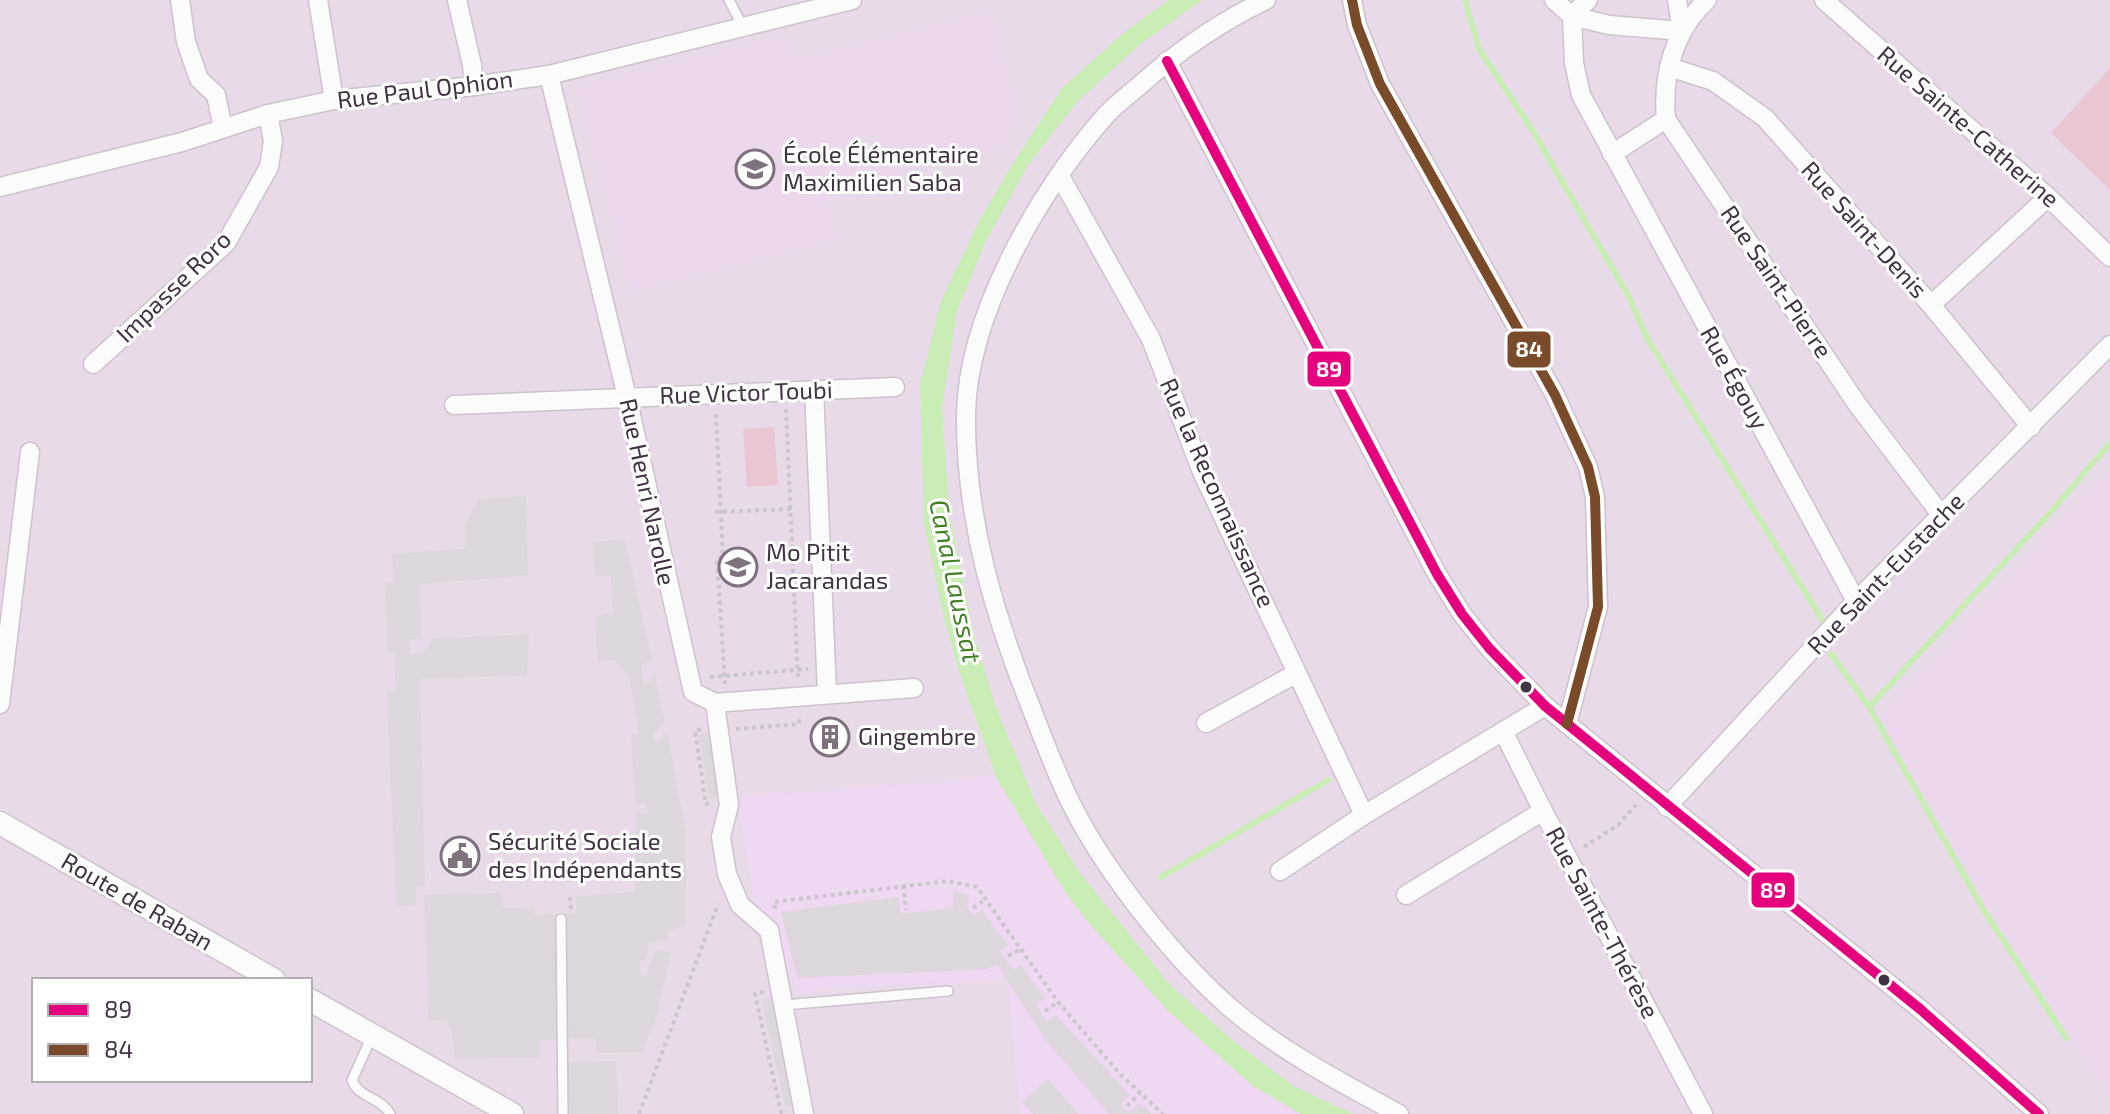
<svg xmlns="http://www.w3.org/2000/svg" width="2110" height="1114" font-family="'Exo 2',sans-serif">
	<style>
		.residential { fill: #e8dae9; fill-rule: evenodd }
		.commercial { fill: #eed8f2 }
		.education { fill: #ecd8ec }
		.green { fill: #eac6d3 }
		.parking { fill: #ddd6dd }
		.water { fill: #caedb6 }
		.lines { fill: none; stroke-linecap: round; stroke-linejoin: round }
		.stream { stroke: #caedb6; stroke-width: 6 }
		.service-casing { stroke: #ccc3cc; stroke-width: 12 }
		.minor-casing { stroke: #ccc3cc; stroke-width: 21 }
		.tertiary-casing { stroke: #ccc3cc; stroke-width: 25 }
		.path { stroke: #cbc5cc; stroke-width: 4; stroke-dasharray: 4 4; stroke-linecap: butt }
		.service { stroke: #fcfbfc; stroke-width: 9 }
		.minor { stroke: #fcfbfc; stroke-width: 18 }
		.tertiary { stroke: #fcfbfc; stroke-width: 22 }
		.bus-1-casing { stroke: #fff; stroke-width: 16 }
		.bus-2-casing { stroke: #fff; stroke-width: 16 }
		.bus-1 { stroke: #e5007d; stroke-width: 10 }
		.bus-2 { stroke: #7a4b2a; stroke-width: 10 }
		.bus-dot { fill: #413343; stroke: #fff; stroke-width: 3 }
		.labels { text-anchor: middle; stroke-width: 6; stroke-linejoin: round; paint-order: stroke }
		.street-label { font-size: 24px; fill: #413343; stroke: #fff }
		.poi-label { font-size: 24px; fill: #413343; stroke: #fff; text-anchor: start }
		.water-label { font-size: 26px; font-style: italic; fill: #428025; stroke: #fff }
		.line-badge { stroke: #fff; stroke-width: 3 }
		.badge-label { font-size: 22px; text-anchor: middle; font-weight: bold; fill: #fff }
	</style>
	<rect width="100%" height="100%" fill="#eee6ee"/>
	<path class="residential" d="M0 0H2110V1114H0ZM34 980H310V1080H34Z"/>
	<polygon class="commercial" points="996,777 1065,892 1087,921 1253,1086 1301,1114 1020,1114 1007,979 799,990 756,912 736,797"/>
	<g class="education">
		<polygon points="992,10 1017,114 1002,146 825,193 837,241 630,294 576,85 784,34 793,60"/>
		<polygon points="2110,466 2110,1097 1991,911 1881,718"/>
	</g>
	<g class="green">
		<polygon points="2110,68 2110,190 2051,133"/>
		<polygon points="774,427 778,485 747,487 743,429"/>
	</g>
	<g class="parking">
		<polygon points="526,496 528,575 420,584 422,639 409,639 409,654 423,654 432,639 529,634 527,675 420,679 425,886 416,887 416,904 396,906 387,692 396,690 394,652 387,651 385,584 394,583 392,554 465,549 465,524 478,499"/>
		<polygon points="625,540 652,661 641,665 644,686 655,676 665,723 653,733 655,743 667,733 686,832 686,926 669,930 668,938 649,942 647,958 640,961 640,976 646,976 655,951 671,952 655,1024 648,1036 644,1052 597,1053 596,1038 540,1040 540,1057 455,1058 452,1031 448,1023 441,1020 429,1021 424,895 503,893 503,909 534,908 535,915 576,913 576,897 635,892 636,813 648,813 645,805 635,802 631,735 639,733 629,675 614,660 598,662 595,616 613,613 611,576 595,576 593,542"/>
		<polygon points="729,730 738,794 709,798 699,734"/>
		<polygon points="953,892 969,895 967,908 973,915 982,910 1008,945 999,951 1013,970 1021,965 1045,998 1036,1004 1047,1021 1056,1015 1130,1095 1120,1105 1129,1112 1139,1103 1152,1114 1109,1114 1047,1042 997,965 986,969 797,978 781,912 898,897 901,914 953,908"/>
		<polygon points="787,993 807,1102 785,1106 761,1001"/>
		<polygon points="616,1061 618,1114 557,1114 556,1063"/>
		<polygon points="1048,1079 1078,1114 1033,1114 1022,1102"/>
	</g>
	<polygon class="water" points="1169,0 1202,0 1139,45 1078,101 1028,165 985,243 957,311 942,407 949,512 974,634 995,705 1035,802 1079,872 1171,986 1233,1041 1295,1087 1353,1114 1301,1114 1253,1086 1169,1012 1087,921 1065,892 996,777 959,671 944,618 924,524 920,385 941,301 978,223 1013,163 1063,87 1127,30"/>
	<g class="lines">
		<g class="stream">
			<polyline points="1465,0 1479,49 1534,133 1629,297 1648,340 1823,621"/>
			<polyline points="1831,654 1869,707 1983,909 2066,1038"/>
			<polyline points="1869,707 2049,514 2110,443"/>
			<polyline points="1161,877 1328,780"/>
		</g>
		<defs>
			<g id="service">
				<polyline points="729,0 743,27"/>
				<polyline points="561,919 563,1114"/>
				<polyline points="784,1005 948,991"/>
				<path d="M372 1036 352 1080C358 1098 381 1097 390 1114"/>
			</g>
			<g id="minor">
				<polyline points="180,0 186,42 199,79 216,95 223,128"/>
				<polyline points="318,0 334,100"/>
				<polyline points="457,0 472,65 474,86"/>
				<path d="M1266 0C1218 23 1178 51 1139 86 1128 95 1116 104 1107 114 1041 187 967 315 966 415 965 520 995 618 1034 715 1044 741 1054 767 1066 793 1099 864 1168 952 1227 1005 1277 1049 1340 1082 1399 1114"/>
				<polyline points="1352,0 1357,25 1380,84 1555,395 1588,467 1595,497 1598,607 1567,724"/>
				<polyline points="1554,0 1572,16 1574,63 1581,95 1856,601"/>
				<polyline points="1677,0 1682,31"/>
				<path d="M1707 0C1674 30 1662 75 1666 119L1857 404 1942 516"/>
				<polyline points="1824,0 2048,197 2110,257"/>
				<polyline points="1572,16 1609,25 1682,31"/>
				<polyline points="1572,16 1588,0"/>
				<polyline points="1167,61 1437,574 1462,614 1489,648 1545,706 1920,1009 2039,1114"/>
				<polyline points="1669,67 1713,81 1765,118 1931,305 2031,427"/>
				<polyline points="549,75 627,397 693,692 715,703 914,688"/>
				<polyline points="1612,154 1666,119"/>
				<polyline points="1060,176 1151,339 1202,472 1364,815"/>
				<polyline points="0,187 182,142 268,114 334,100 474,86 549,75 852,0"/>
				<polyline points="1931,305 2048,197"/>
				<polyline points="93,364 226,243 269,167 273,141 268,114"/>
				<polyline points="814,390 827,693"/>
				<polyline points="454,405 895,387"/>
				<polyline points="715,703 729,805 721,837 727,874 740,905 769,930 804,1114"/>
				<polyline points="0,704 30,452"/>
				<polyline points="1206,723 1297,673"/>
				<polyline points="1503,731 1543,811 1703,1114"/>
				<polyline points="1667,807 1856,601 2110,345"/>
				<polyline points="1280,871 1364,815 1545,706"/>
				<polyline points="1406,895 1543,811"/>
			</g>
			<g id="tertiary">
				<polyline points="0,823 274,980"/>
				<polyline points="310,1000 512,1114"/>
			</g>
		</defs>
		<use href="#service" class="service-casing"/>
		<use href="#minor" class="minor-casing"/>
		<use href="#tertiary" class="tertiary-casing"/>
		<g class="path">
			<polyline points="786,409 798,680"/>
			<polyline points="716,414 723,557 717,558 725,684"/>
			<polyline points="715,512 791,509"/>
			<polyline points="710,677 808,669"/>
			<polyline points="701,729 695,731 706,804 709,803"/>
			<polyline points="736,729 799,724 799,716"/>
			<polyline points="1584,847 1618,825 1636,805"/>
			<polyline points="903,885 906,910"/>
			<polyline points="570,897 571,910"/>
			<polyline points="973,908 986,899"/>
			<polyline points="775,909 774,902 948,881 977,887 1058,1002 1119,1073 1163,1114"/>
			<polyline points="1008,956 1021,949"/>
			<polyline points="764,992 755,994 781,1112 786,1112"/>
			<polyline points="1045,1011 1058,1002"/>
			<polyline points="1127,1106 1140,1093"/>
			<polyline points="639,1114 718,904"/>
		</g>
		<use href="#service" class="service"/>
		<use href="#minor" class="minor"/>
		<use href="#tertiary" class="tertiary"/>
		<defs>
			<polyline id="bus-1" points="1167,61 1437,574 1462,614 1489,648 1545,706 1920,1009 2039,1114"/>
			<polyline id="bus-2" points="1352,0 1357,25 1380,84 1555,395 1588,467 1595,497 1598,607 1567,724"/>
		</defs>
		<use href="#bus-1" class="bus-1-casing"/>
		<use href="#bus-2" class="bus-2-casing"/>
		<use href="#bus-1" class="bus-1"/>
		<use href="#bus-2" class="bus-2"/>
	</g>
	<defs>
		<symbol id="school-ring" viewBox="-11 -11 22 22"><circle r="9.5" fill="#fff" stroke="#7e727f" stroke-width="1.5"/><path d="M0-5L7-2L0 1L-7-2ZM-4 1L0 2.5L4 1V4Q0 6-4 4Z" fill="#7e727f"/></symbol>
		<symbol id="building-ring" viewBox="-11 -11 22 22"><circle r="9.5" fill="#fff" stroke="#7e727f" stroke-width="1.5"/><path d="M-4-6H4V6H1V3H-1V6H-4ZM-2.5-4.3h1.7v1.8h-1.7ZM.8-4.3h1.7v1.8H.8ZM-2.5-1h1.7V.8h-1.7ZM.8-1h1.7V.8H.8Z" fill="#7e727f"/></symbol>
		<symbol id="civic-ring" viewBox="-11 -11 22 22"><circle r="9.5" fill="#fff" stroke="#7e727f" stroke-width="1.5"/><path d="M-.6-6.5H3V-4.5H.6V-3L4-1V1h2V6H-6V1h2V-1L-.6-3ZM-1.2 2.5V6h2.4V2.5Z" fill="#7e727f"/></symbol>
	</defs>
	<g fill-rule="evenodd">
		<use href="#school-ring" x="733" y="147" width="44" height="44"/>
		<use href="#school-ring" x="716" y="545" width="44" height="44"/>
		<use href="#building-ring" x="808" y="715" width="44" height="44"/>
		<use href="#civic-ring" x="438" y="834" width="44" height="44"/>
	</g>
	<g class="bus-dot">
		<circle cx="1526" cy="687" r="7"/>
		<circle cx="1884" cy="980" r="7"/>
	</g>
	<g class="labels">
		<g class="street-label">
			<text transform="translate(425 90) rotate(-7)" y="8">Rue Paul Ophion</text>
			<text transform="translate(1968 127) rotate(41)" y="8">Rue Sainte-Catherine</text>
			<text transform="translate(1864 230) rotate(48)" y="8">Rue Saint-Denis</text>
			<text transform="translate(1776 282) rotate(56)" y="8">Rue Saint-Pierre</text>
			<text transform="translate(174 287) rotate(-44)" y="8">Impasse Roro</text>
			<text transform="translate(1734 378) rotate(61)" y="8">Rue Égouy</text>
			<text transform="translate(746 393) rotate(-2)" y="8">Rue Victor Toubi</text>
			<text transform="translate(647 492) rotate(78)" y="8">Rue Henri Narolle</text>
			<text transform="translate(1217 493) rotate(66)" y="8">Rue la Reconnaissance</text>
			<text transform="translate(1886 574) rotate(-46)" y="8">Rue Saint-Eustache</text>
			<text transform="translate(137 902) rotate(30)" y="8">Route de Raban</text>
			<text transform="translate(1602 923) rotate(62)" y="8">Rue Sainte-Thérèse</text>
		</g>
		<g class="poi-label">
			<text x="783" y="163">École Élémentaire<tspan x="783" dy="28">Maximilien Saba</tspan></text>
			<text x="766" y="561">Mo Pitit<tspan x="766" dy="28">Jacarandas</tspan></text>
			<text x="858" y="745">Gingembre</text>
			<text x="488" y="850">Sécurité Sociale<tspan x="488" dy="28">des Indépendants</tspan></text>
		</g>
		<g class="water-label">
			<text transform="translate(955 581) rotate(78)" y="9">Canal Laussat</text>
		</g>
	</g>
	<g class="line-badge">
		<rect x="1506" y="330" width="46" height="39" rx="8" fill="#7a4b2a"/>
		<rect x="1306" y="350" width="46" height="38" rx="8" fill="#e5007d"/>
		<rect x="1750" y="871" width="46" height="38" rx="8" fill="#e5007d"/>
	</g>
	<g class="badge-label">
		<text x="1529" y="357">84</text>
		<text x="1329" y="377">89</text>
		<text x="1773" y="898">89</text>
	</g>
	<rect x="32" y="978" width="280" height="104" fill="#ffffff" stroke="#b3adb4" stroke-width="2"/>
	<rect x="48" y="1004" width="40" height="12" fill="#e5007d" stroke="#b3adb4" stroke-width="2"/>
	<text x="104" y="1018" font-size="24" fill="#413343">89</text>
	<rect x="48" y="1044" width="40" height="12" fill="#7a4b2a" stroke="#b3adb4" stroke-width="2"/>
	<text x="104" y="1058" font-size="24" fill="#413343">84</text>
</svg>
